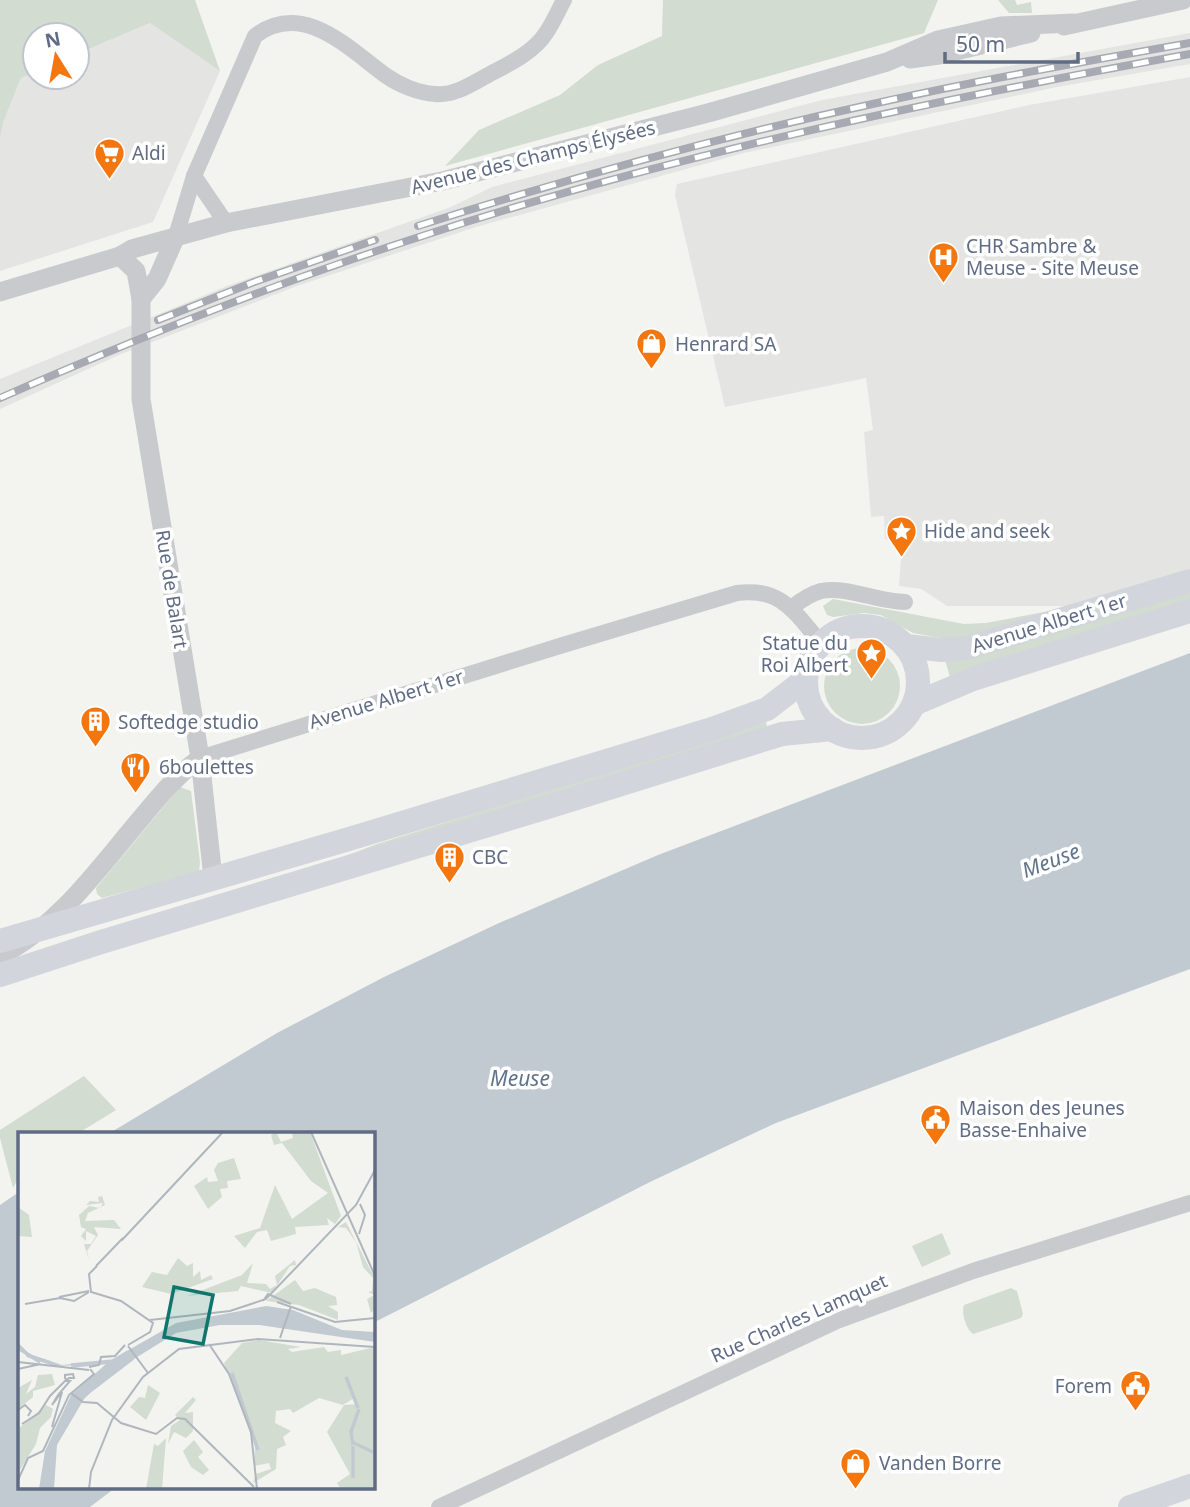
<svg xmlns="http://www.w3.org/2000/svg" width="1190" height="1507" font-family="'Noto Sans',sans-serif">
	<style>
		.built { fill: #e4e5e3 }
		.green { fill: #d2dcd0 }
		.water { fill: #c2cad1 }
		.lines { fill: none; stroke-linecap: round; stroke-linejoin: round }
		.minor { stroke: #c8cace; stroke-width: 16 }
		.tertiary { stroke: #c8cace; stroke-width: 19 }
		.primary { stroke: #d2d6dc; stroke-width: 24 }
		.rail-casing { stroke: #a7aab2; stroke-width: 8 }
		.rail { stroke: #fff; stroke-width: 5; stroke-dasharray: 16; stroke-linecap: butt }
		.labels { text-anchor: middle; stroke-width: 7; stroke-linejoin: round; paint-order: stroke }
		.poi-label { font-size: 19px; fill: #606c84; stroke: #fff; text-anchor: start }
		.street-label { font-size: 19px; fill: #606c84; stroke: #fff }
		.water-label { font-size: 21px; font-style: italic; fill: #607489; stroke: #fff }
		.inset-river { fill: none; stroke: #c2cad1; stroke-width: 3.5 }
		.inset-road { fill: none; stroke: #afb6be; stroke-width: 2 }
		.view { fill: #0f766e; fill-opacity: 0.15; stroke: #0f766e; stroke-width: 3.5 }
		.inset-edge { fill: none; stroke: #606c84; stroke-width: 3.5 }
	</style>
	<rect width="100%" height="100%" fill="#f3f4ef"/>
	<g class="built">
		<polygon points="150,23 220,71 153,222 0,271 0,137 4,120 21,78 35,72 35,77 77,77 77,54"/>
		<polygon points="1190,33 1190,64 1057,87 744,153 476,227 297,286 119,355 0,409 0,379 227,286 451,207 492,187 822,100"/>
		<polygon points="1190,77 1190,569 1066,606 947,606 921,589 899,586 902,547 898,541 885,539 884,516 871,517 864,432 873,430 866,378 725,407 675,195 677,184 1029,105"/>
	</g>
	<g class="green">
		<polygon points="0,0 195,0 220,71 150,23 77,54 77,35 35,35 35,72 21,78 4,120 0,137"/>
		<polygon points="663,0 938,0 924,33 445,166 479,130 560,95 598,65 662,36"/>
		<polygon points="998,0 1015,0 1017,5 1031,2 1032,13 1009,13"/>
		<polygon points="1190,589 1190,602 950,677 945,660"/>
		<polygon points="833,599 964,624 986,623 1060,609 951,640 913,633 881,615 864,613 833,617 827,615 823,606"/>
		<circle cx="862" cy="686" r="38"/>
		<polygon points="766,722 768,733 348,855 377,844"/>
		<polygon points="180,787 191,791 200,862 199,872 102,898 97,894 96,888"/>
		<polygon points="84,1076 116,1110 77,1134 19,1134 19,1177 13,1188 0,1138 0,1130"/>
		<polygon points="942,1233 951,1254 922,1267 912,1246"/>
		<path d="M1011 1288 1017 1291 1023 1314 1021 1318 973 1334C966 1329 961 1313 964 1305Z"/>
	</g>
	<g class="water">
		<polygon points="1190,653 1190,969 776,1123 650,1182 373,1323 373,1134 108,1134 277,1033 384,977 499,923 658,855"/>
		<polygon points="19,1192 19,1488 115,1488 90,1507 0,1507 0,1205"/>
	</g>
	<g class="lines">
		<g class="minor">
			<polyline points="194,176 226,223"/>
			<path d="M176 236 194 176 255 36C302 0 347 47 385 75 399 85 418 93 435 94 455 96 473 83 490 74 509 64 534 52 546 33 553 23 558 11 564 0"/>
			<path d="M791 608C800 601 810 594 821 591 848 586 878 602 905 602"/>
			<path d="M200 758 563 645 737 593C782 587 795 613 821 643"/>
			<polyline points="439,1507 837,1321 973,1271 1190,1203"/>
		</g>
		<g class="tertiary">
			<polyline points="1064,26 1183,0"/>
			<polyline points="910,59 939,55 1031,33"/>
			<polyline points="120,256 136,271 141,299 141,399 200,758 213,878"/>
			<polyline points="0,292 120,256 132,249 226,223 442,181 708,113 887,62 938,40 1001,26 1074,23"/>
			<polyline points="141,299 157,279 176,236"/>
			<path d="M0 956C60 925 100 866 143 816 162 793 176 776 200 758"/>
		</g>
		<g class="primary">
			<circle cx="862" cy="682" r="56"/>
			<polyline points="906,646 941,650 966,648 1190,581"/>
			<polyline points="914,704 973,679 1190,611"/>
			<polyline points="0,941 349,839 712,729 767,709 806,679"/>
			<polyline points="0,975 98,943 551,806 782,734 833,729"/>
			<polyline points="1130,1507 1190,1486"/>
		</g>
		<defs>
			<g id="rail">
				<path d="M418 226C566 179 716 138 868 105 974 81 1082 62 1190 43"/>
				<polyline points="158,320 254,282 375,240"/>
				<path d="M0 398C137 338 276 283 419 237 671 155 930 101 1190 54"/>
			</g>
		</defs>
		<use href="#rail" class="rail-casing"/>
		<use href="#rail" class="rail"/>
	</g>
	<defs>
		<symbol id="supermarket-pin" viewBox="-11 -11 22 30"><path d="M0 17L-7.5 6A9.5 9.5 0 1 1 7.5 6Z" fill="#f4760f" stroke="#fff"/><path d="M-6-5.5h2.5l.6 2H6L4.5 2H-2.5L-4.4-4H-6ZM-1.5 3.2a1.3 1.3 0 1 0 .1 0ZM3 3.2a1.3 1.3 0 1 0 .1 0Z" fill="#fff"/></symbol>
		<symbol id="hospital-pin" viewBox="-11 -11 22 30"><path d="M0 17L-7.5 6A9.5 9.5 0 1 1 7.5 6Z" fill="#f4760f" stroke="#fff"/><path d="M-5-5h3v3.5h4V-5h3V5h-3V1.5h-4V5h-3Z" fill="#fff"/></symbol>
		<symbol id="shop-pin" viewBox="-11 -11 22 30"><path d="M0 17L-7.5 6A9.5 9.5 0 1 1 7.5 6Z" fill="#f4760f" stroke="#fff"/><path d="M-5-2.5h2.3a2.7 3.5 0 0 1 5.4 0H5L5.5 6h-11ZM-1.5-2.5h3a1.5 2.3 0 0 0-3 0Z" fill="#fff"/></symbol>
		<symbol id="sight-pin" viewBox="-11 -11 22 30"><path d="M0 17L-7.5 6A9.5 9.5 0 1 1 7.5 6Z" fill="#f4760f" stroke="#fff"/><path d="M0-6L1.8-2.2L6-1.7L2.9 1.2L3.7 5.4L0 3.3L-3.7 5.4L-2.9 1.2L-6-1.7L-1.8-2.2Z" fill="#fff"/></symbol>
		<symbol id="building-pin" viewBox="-11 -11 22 30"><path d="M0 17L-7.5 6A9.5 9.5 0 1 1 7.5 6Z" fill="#f4760f" stroke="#fff"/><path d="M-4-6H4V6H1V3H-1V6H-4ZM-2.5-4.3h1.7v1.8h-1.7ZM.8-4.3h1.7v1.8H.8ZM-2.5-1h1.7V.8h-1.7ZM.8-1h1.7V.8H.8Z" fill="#fff"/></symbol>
		<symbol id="restaurant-pin" viewBox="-11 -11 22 30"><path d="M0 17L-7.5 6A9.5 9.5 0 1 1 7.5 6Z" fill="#f4760f" stroke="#fff"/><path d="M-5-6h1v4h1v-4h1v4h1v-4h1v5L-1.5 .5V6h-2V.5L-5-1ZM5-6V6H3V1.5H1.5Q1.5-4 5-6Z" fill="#fff"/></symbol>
		<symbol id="civic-pin" viewBox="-11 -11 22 30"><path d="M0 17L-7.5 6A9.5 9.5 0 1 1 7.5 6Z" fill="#f4760f" stroke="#fff"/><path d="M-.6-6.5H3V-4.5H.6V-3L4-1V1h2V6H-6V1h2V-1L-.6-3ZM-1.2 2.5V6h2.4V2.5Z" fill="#fff"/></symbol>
	</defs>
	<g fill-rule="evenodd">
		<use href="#supermarket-pin" x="92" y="136" width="35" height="47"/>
		<use href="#hospital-pin" x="926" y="240" width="35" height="47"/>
		<use href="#shop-pin" x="634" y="326" width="35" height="47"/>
		<use href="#sight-pin" x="884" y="514" width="35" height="47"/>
		<use href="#sight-pin" x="854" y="636" width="35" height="47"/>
		<use href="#building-pin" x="78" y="704" width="35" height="47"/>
		<use href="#restaurant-pin" x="118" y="750" width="35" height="47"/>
		<use href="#building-pin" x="432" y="840" width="35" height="47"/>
		<use href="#civic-pin" x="918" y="1102" width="35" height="47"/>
		<use href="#civic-pin" x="1118" y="1368" width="35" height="47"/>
		<use href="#shop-pin" x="838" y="1446" width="35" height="47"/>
	</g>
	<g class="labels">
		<g class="poi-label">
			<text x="132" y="160">Aldi</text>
			<text x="966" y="253">CHR Sambre &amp;<tspan x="966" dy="22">Meuse - Site Meuse</tspan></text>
			<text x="675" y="351">Henrard SA</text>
			<text x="924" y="538">Hide and seek</text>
			<text x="848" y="650" text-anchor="end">Statue du<tspan x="848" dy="22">Roi Albert</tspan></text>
			<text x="118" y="729">Softedge studio</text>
			<text x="159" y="774">6boulettes</text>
			<text x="472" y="864">CBC</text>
			<text x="959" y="1115">Maison des Jeunes<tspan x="959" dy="22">Basse-Enhaive</tspan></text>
			<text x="1112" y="1393" text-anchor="end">Forem</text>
			<text x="879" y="1470">Vanden Borre</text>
		</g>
		<g class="street-label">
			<text transform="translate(533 157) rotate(-14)" y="7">Avenue des Champs Élysées</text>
			<text transform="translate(172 589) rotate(81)" y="7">Rue de Balart</text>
			<text transform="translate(1049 623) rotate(-17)" y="7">Avenue Albert 1er</text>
			<text transform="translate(386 699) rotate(-17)" y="7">Avenue Albert 1er</text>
			<text transform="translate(799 1318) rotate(-24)" y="7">Rue Charles Lamquet</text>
		</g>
		<g class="water-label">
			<text transform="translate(1051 861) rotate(-21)" y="7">Meuse</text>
			<text x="520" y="1086">Meuse</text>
		</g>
	</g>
	<g transform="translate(18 1132)">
		<rect width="357" height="357" fill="#f3f4ef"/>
		<path d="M258 0 263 10 275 6 274 0H292L323 84 317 92 309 86 311 93 277 95 278 102 253 109 249 98 239 100 227 116 216 104 242 96 257 53 274 87 310 61 293 49 264 11 256 13 253 3ZM216 26 223 47 209 49 210 56 202 57 204 65 190 77 176 54 189 45 190 50 200 49 196 38 200 31ZM84 64 87 73 70 81 67 89 96 88 103 97 76 95 80 103 69 119 71 128 66 112H73L78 104 68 99V109L63 104 68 97 63 95 61 83 71 74 82 76 85 71 68 73 72 69 81 70 80 65ZM0 75 11 83 14 105 0 104ZM328 90 357 147V177L353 181 349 167 357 163 350 160 354 159 355 146 345 135 338 110 328 96 320 95ZM160 126 169 134 175 131V145L182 139 183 148 193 143 195 147 153 162 124 155 134 140 149 143ZM277 128 278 133 272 134 254 161 223 154 220 159 169 164 224 143 235 131 229 151 248 152 252 157 259 153 257 144ZM277 148 285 159 297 156 318 165 319 173 310 174 320 180V188L281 173 248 169ZM241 208 283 215 270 217 274 220 306 215 310 220 323 218V223L357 215V357H323L319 351 332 342 309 300 326 273 340 272 336 266 325 273 301 266 275 281 272 277 258 279 257 291 273 299 265 305 268 313 259 317 258 337 235 351 238 342 253 337 251 331 236 334 237 314 206 231 224 211ZM34 242 37 253 15 259V265L0 277V256L14 248 8 262 17 255 20 243ZM130 253 142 261 128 288 112 275 121 265 127 266ZM175 265 178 268 167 281 175 280V299L168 306 156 300 150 312 153 294 162 288 157 283ZM28 273 35 277 33 285 22 296 18 312 0 341V297ZM148 306 144 357H128L136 312 140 314ZM176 308 185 320 180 325 191 338 185 343 173 335 165 319Z" fill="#d2dcd0"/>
		<path d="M248 174 275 178 324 198 357 200V210L241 193H202L158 201 90 243 66 267 39 313 36 357H21L27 319 53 263 88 232 36 234 9 225 0 211 11 222 44 233 93 228 158 191Z" fill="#c2cad1"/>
		<path class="inset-river" d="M0 213 11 224 33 231M0 216 22 230M53 233 96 229 110 220M55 234 92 230 94 237M214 241 240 318M328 245 340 276M64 265 115 226M336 311 357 321M335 313 333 300 341 277M335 314V346"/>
		<path class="inset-road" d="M293 0 357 144M341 102 347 83 342 72M104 108 205 0M78 134 105 106M79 134 71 142 73 160 103 169 135 191 132 200 110 213M41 165 71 159M245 169 250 162 273 172M259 170 317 190 357 186M7 172 42 166 56 169 71 160M132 188 212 179 248 167 338 73 357 38M262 206 273 174M191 212 211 242 233 300 239 357M110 214 130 241M0 230 71 238M71 235 81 233 83 225 97 224 107 213M0 237 23 232M53 261 65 270 79 271 103 291 138 302 159 286 167 287 236 355M0 278 7 273 13 279 10 284M4 292 21 281 32 264 47 249 49 248 51 246H56L55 242 47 243V246L48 247V248L49 249H52L40 263 34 273 44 260 34 295M0 348 10 326 25 319 51 263 76 242 72 237M71 357 73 340 94 288 125 245 161 217 240 207 357 215"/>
		<path class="view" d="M156 155 195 163 185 212 146 205Z"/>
		<rect width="357" height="357" class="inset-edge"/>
	</g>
	<g transform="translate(56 56) rotate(349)"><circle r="33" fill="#ffffff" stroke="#bfc4ce" stroke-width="2"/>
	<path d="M0-5L12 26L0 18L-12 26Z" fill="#f4760f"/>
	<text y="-10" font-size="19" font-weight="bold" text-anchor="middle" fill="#606c84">N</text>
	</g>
	<path d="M945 52v10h133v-10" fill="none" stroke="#606c84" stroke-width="3.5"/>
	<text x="956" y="52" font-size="21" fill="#606c84" stroke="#ffffff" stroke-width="5" paint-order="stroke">50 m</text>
</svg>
